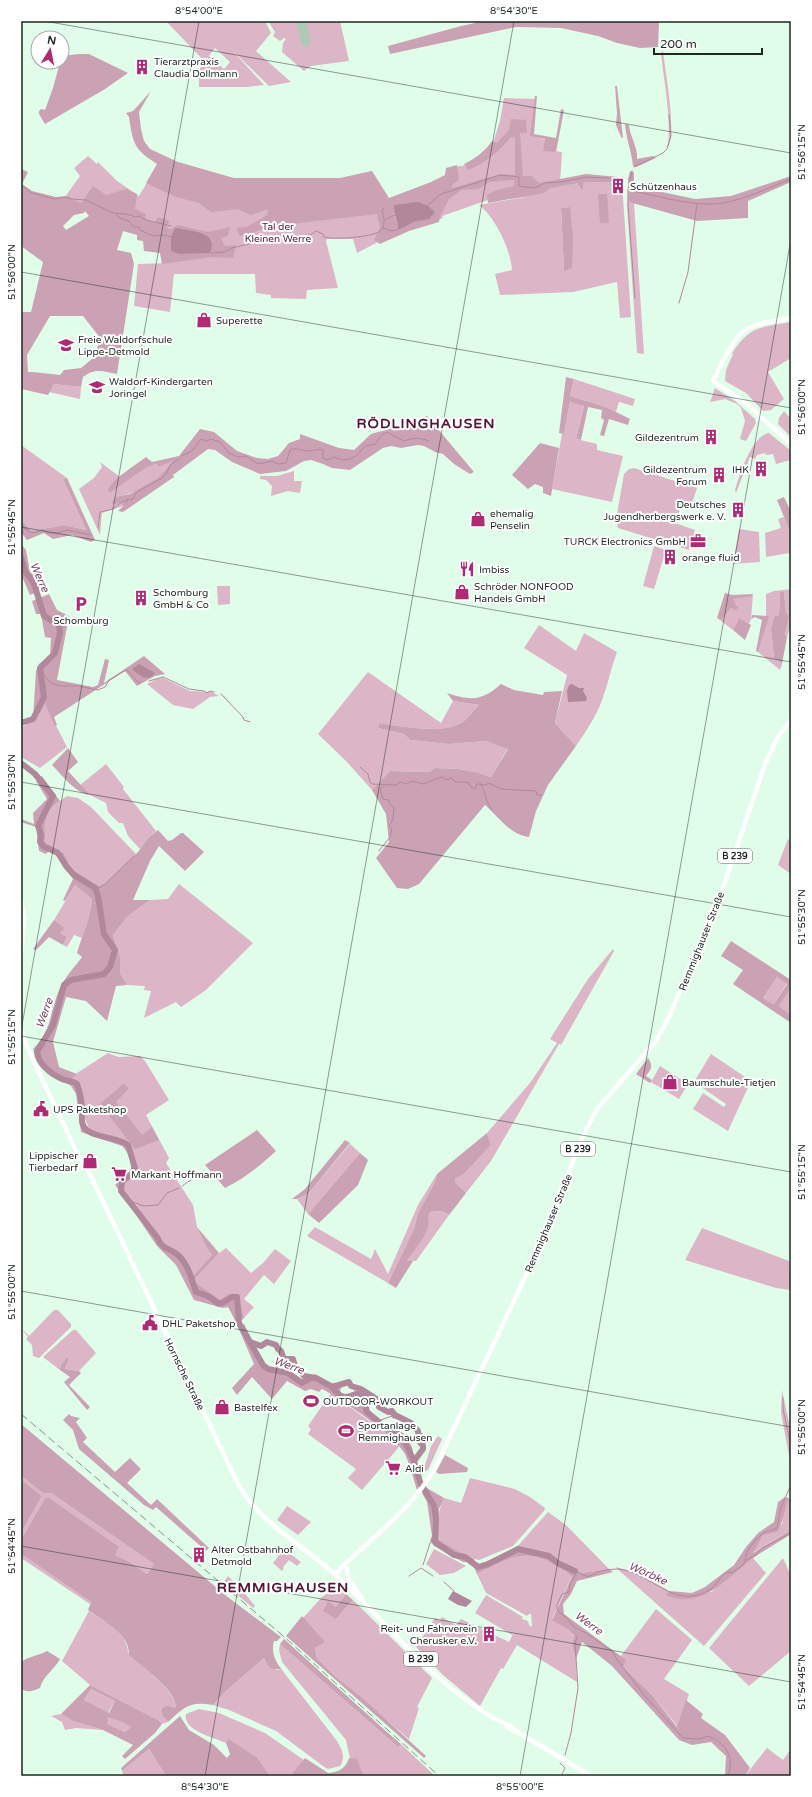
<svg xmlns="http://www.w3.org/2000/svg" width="812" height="1797" font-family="'Varela Round',sans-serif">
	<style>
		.green { fill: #dcb6c6; fill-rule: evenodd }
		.forest { fill: #cba2b3; fill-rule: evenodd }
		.water { fill: #b08899 }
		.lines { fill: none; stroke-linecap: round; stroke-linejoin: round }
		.stream { stroke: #b08899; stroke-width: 1 }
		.river { stroke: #b08899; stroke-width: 6 }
		.taxiway { stroke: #b0c8b7; stroke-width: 10 }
		.major { stroke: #fff; stroke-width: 4.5 }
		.rail { stroke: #7f9385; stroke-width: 1; stroke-dasharray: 8 4; stroke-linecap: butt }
		.ticks { fill: none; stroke: #1d2821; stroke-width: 1; stroke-opacity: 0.45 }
		.labels { text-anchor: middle; stroke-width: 4; stroke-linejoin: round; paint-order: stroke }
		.shield { fill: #fff; stroke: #616864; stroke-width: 1 }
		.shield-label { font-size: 9px; font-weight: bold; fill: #1d2821 }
		.poi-label { font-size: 10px; fill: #1d2821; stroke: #fff; text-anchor: start }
		.park-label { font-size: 10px; fill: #4e1a34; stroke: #fff }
		.street-label { font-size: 10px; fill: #1d2821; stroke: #fff }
		.water-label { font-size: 11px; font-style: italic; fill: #78405a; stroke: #fff }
		.district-label { font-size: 14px; font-weight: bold; letter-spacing: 1px; fill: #541537; stroke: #fff }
		.neatline { fill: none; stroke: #1d2821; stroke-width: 1.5 }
		.ticks-label { font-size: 10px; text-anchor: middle; fill: #1d2821 }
	</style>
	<rect width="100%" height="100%" fill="#e0fde9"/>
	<g class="green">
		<path d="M166 21H265L271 33 256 51 291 82 269 86 232 50 264 85 246 87H199V71L204 61ZM215 48 230 62 224 69 209 56Z"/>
		<polygon points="268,21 340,21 349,61 311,66 304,71 282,52 283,43 286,39 284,38 280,41 273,36 275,32"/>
		<path d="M663 51C665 70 677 133 668 147H667C673 126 663 76 661 53Z"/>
		<path d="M504 98 535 99 533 136 546 140 545 150 562 152 560 183H577L581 189H583L584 182H622L631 317 620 318 617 282 573 292 500 295 495 274 512 270C511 250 495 217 479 205L525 197 491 199 442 216 443 218 399 231 357 253 353 239H327L326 241 338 288 307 290 306 299 271 298V295L256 293 255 274H174L170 312 134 306 138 264 170 263 147 238 83 201 81 203 62 201 80 176 74 168 88 156 97 164 98 162 117 181 139 196 157 166 205 176 271 184 280 178H340L372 171 378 191 387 200 431 191 454 167 468 165 490 152 500 121ZM570 207 564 271 561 208Z"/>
		<polygon points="630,180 629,202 634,203 644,354 637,353 627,205"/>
		<path d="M791 322V358L768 372 784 399 771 410 763 411 746 393 725 381 726 370 733 354 732 353C750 326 761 327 791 322Z"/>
		<polygon points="574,379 635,399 633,406 619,402 616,412 606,407 570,396"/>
		<polygon points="54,384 81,387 80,399 49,392"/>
		<polygon points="715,388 735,401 755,419 756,423 746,441 740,439 745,421 741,408 737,404 725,399 710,402"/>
		<polygon points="570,402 584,405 576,439 597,444 597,450 623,456 612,502 552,489 562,434 564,434"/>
		<polygon points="784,411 790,418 791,437 778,424 779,418"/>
		<path d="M769 433 791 451V460L776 464 773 454 766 455 765 453 757 455 755 459 750 457 736 493 735 490C739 476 752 435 769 433Z"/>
		<polygon points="21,445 67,478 63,479 86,530 64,525 32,531 21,520"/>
		<path d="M175 460C168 465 165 471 159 477 150 486 129 495 116 497L123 506 102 513 100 535 79 489 94 478 102 467 100 462 120 477 117 479 110 493 146 468 156 464 159 467Z"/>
		<polygon points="634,468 697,488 690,509 681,506 675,523 695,530 689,550 618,528 616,520 624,474 629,469"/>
		<polygon points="294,471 294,481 302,481 300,493 288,491 271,496 272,486 266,480 260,479 260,476 277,476"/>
		<polygon points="784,517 791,534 791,566 789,553 766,557 765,533 781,528 778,519"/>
		<polygon points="739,529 759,532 760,562 733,564"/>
		<polygon points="654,546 666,550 654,589 643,586"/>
		<polygon points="217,586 230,586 230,604 218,605"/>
		<polygon points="791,589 791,623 787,637 785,636 789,616 786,612 784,592 780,592 779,616 771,629 774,658 782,664 780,670 758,652 768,616 766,616 766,594 774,591"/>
		<polygon points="753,594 751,619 749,624 739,618 733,630 717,618 722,620 731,608 737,605 732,599 751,597"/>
		<path d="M539 625 576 651 584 633 617 652C611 668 608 684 602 700 596 717 586 731 576 746L555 723 567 675 524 648Z"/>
		<path d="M368 672 441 723 453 701 479 705C474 710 470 717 464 721 446 736 401 726 379 723L378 728 404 734 410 740 449 744 486 741 508 748 491 777 476 772 458 769 435 768 429 772 390 771 372 790 347 762 318 734Z"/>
		<polygon points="163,678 190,691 212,692 219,696 210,697 193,709 173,705 147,684 157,679"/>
		<polygon points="45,704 67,747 40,768 21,757 21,728 33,720"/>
		<polygon points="106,764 124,787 123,789 156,831 148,838 140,849 128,836 123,823 119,823 108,812 106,803 90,795 80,785"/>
		<path d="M67 796 78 798 91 807 136 854 101 887 72 869 64 853 46 845C43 816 43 813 67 796Z"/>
		<polygon points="788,839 791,842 791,874 778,865"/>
		<polygon points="179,884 253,943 206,990 181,1007 176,1002 144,1018 151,991 144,990 145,986 127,985 120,973 120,957 113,935 128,916 150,900 168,899"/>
		<polygon points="75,885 92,899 91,912 82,938 74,935 67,947 63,945 67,937 60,933 54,920"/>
		<polygon points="613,949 614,951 561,1045 559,1044 491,1161 466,1193 454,1183 455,1177 464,1174 491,1145 487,1133 530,1083 557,1043 550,1039 588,979"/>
		<polygon points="777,977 787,983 774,1004 763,998"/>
		<polygon points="791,988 791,1015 779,1006"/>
		<polygon points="108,1053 118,1057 140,1056 145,1061 169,1100 146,1115 169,1158 166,1163 193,1205 197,1227 206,1247 212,1255 191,1278 177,1257 161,1245 134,1201 128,1203 120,1192 125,1181 132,1177 136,1168 126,1145 90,1130 84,1117 79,1087 71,1077"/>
		<polygon points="711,1054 751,1081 728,1131 693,1109 703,1093 724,1107 726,1104 694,1082"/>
		<polygon points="660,1066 688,1084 679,1099 651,1082"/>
		<polygon points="350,1144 360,1153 308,1214 297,1199 308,1194"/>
		<polygon points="437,1174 435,1182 418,1213 414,1229 388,1283 307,1236 315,1227 371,1259 375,1249 388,1274 418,1205"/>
		<polygon points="442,1211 449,1215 416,1261 406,1260 425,1234 428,1217 430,1212"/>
		<polygon points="702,1228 789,1261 791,1290 776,1288 685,1260"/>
		<polygon points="226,1248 251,1273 263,1263 275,1249 291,1261 274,1284 264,1275 244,1299 254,1307 244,1318 239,1297 220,1301 193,1281 219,1253"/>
		<polygon points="54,1310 58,1310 71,1324 71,1327 39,1358 33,1356 32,1345 26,1339 28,1337 21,1328 29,1336"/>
		<polygon points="73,1330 76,1330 96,1353 79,1371 65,1369 69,1359 67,1357 61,1365 60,1370 43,1357"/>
		<polygon points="782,1390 791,1432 791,1466 781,1413"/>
		<polygon points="331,1393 388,1435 399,1447 362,1490 348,1478 356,1469 308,1434 311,1429 308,1426"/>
		<polygon points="438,1436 442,1439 428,1470 425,1471 424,1468 431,1446"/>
		<polygon points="21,1476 43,1493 51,1493 154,1564 147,1574 130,1562 114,1555 119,1548 48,1497 45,1498 21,1540 21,1533 42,1496 21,1479"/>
		<path d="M470 1478 515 1489 530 1497 545 1508 544 1511 513 1546 479 1560 475 1559 473 1561 438 1539C436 1526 438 1510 444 1498L461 1503Z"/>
		<polygon points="791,1497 791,1530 752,1553 763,1535 782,1524 784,1509 789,1498"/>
		<polygon points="287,1506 311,1522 298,1535 277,1520"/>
		<polygon points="548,1512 566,1525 608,1568 606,1570 580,1573 572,1566 540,1552 522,1547 515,1549"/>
		<polygon points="284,1549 301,1562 297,1566 289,1560 283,1567 284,1568 282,1571 273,1563"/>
		<polygon points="434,1549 466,1566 454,1573 440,1575 426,1564"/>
		<polygon points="21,1554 91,1602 90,1604 21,1558"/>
		<path d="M521 1554C537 1554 562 1564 572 1576L552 1619 569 1630 574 1637 572 1646 576 1659 577 1682 517 1645 503 1669 501 1668 480 1706 443 1675 416 1647 435 1618 440 1620 442 1617 456 1625 461 1619 509 1642 514 1632 512 1635 475 1613 486 1595 523 1617 522 1619 528 1621 529 1625 532 1627 531 1614H529L527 1616 486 1593 477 1574 506 1559Z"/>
		<path d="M753 1558 766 1573 704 1646 615 1567C635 1571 651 1580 669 1591L667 1594 711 1592Z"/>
		<polygon points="783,1558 791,1576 791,1651 749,1686 709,1648"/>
		<polygon points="228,1576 243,1591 255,1606 253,1608 223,1583"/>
		<polygon points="337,1587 346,1594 336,1607 328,1602 336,1619 353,1600 432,1678 417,1707 419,1708 409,1739 336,1677 317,1658 315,1648 324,1642 303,1618 322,1597"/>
		<polygon points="656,1609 692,1640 664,1679 689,1694 678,1727 652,1695 623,1667 621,1656"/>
		<path d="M89 1611C103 1621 128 1633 128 1652 138 1662 180 1695 175 1708L167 1705 161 1709 162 1715 168 1722 162 1724 158 1720 90 1685 62 1661Z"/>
		<polygon points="280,1644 398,1747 401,1744 435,1776 364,1776 357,1760 350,1758 346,1740 282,1662 279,1650"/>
		<path d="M264 1658 277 1670H282L337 1741C342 1750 346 1757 340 1766L328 1769 323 1766 276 1731 229 1710 213 1705 226 1691Z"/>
		<polygon points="91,1689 115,1701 108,1713 84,1700"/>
		<path d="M199 1709 219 1713 265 1733 304 1760 290 1776H270L257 1757 228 1740 226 1743 223 1742C212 1737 182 1730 186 1714Z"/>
		<polygon points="61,1714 73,1721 103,1730 76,1728 65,1730 62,1722 51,1716"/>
		<polygon points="108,1716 122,1722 131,1727 125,1732 106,1724"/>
		<polygon points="767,1748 783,1760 791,1749 791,1776 745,1776"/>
		<polygon points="149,1749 166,1776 124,1776 122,1771"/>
	</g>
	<g class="forest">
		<polygon points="485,21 659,21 658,47 640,48 617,43 598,36 561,28 516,27 390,54 388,46 461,26"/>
		<polygon points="79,54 89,54 128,73 105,89 45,124 39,114 39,111 41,109 45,110 53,88 60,62 62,62 62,56"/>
		<polygon points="615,86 617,86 623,138 621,137 616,125 617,113"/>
		<path d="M151 91 139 112 141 129 144 141 150 149 178 162 234 178H341L372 171 389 198 431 182 445 175 446 168 457 165 459 180 452 185V188L501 174 515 175V138L511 137C499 151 486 163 468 170L464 164C476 158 484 152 492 141L497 143 509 130 511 119 526 120 527 133H520L523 176H532L539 183 586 174 618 177V182H584L583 189H581L577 183 550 188 544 193 488 203 487 195 497 190 514 186V180L489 182 479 189 461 190 449 199 440 217 439 222 409 231 380 244 374 240 380 228 377 214 274 226 240 236 236 228 247 227 267 215 268 209 251 215 238 209 211 212 199 203 176 197 146 183 157 164C134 149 133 144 129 117L126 113 133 111ZM393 212 429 219 414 222 398 230V226Z"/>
		<polygon points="535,96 537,96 534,134 556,138 561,109 564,110 556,152 543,151 545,139 530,136"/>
		<path d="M625 124 629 125C630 137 638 147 637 159L653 156 656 158 636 167 633 166C632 152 626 139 625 124Z"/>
		<path d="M21 169 28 172 22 184 32 191 56 197 66 196 81 203 93 186 106 195 127 189 137 194 135 209 146 214 145 218 154 223 158 217 170 221 166 227 170 230 178 225 208 232 230 227 228 236 221 238 225 246 236 245 233 258 212 257 162 264 160 253 144 251 143 241 137 240V235L123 231 117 250 131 253 134 264 117 374C102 371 95 368 83 377L81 387 54 384 48 395 21 389V312H31L43 262 21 246ZM85 211 89 216 66 230 63 226 74 215 84 213ZM50 316H83L101 339 92 359 81 368 64 370 60 375C49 374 39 372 28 372L27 355Z"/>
		<polygon points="630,171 634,172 634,186 695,199 731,196 791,176 791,182 748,201 748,218 697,221 629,202 628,179"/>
		<polygon points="598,194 607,194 609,223 600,223"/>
		<polygon points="570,207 573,238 572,268 564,271 561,208"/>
		<polygon points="566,377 574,379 570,396 606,407 630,419 628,425 609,419 604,436 600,435 604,420 601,418 602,410 588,407 581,440 576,439 584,406 570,402 564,434 559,433"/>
		<path d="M427 416 474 472 470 474 454 464 443 454 435 452 424 446 418 445 401 448 391 446 383 448 350 470 332 468 323 464 311 460 304 461 286 471 260 474 232 462 215 450 208 449 173 475 174 477 123 512 118 511 123 506 121 503 113 504 112 502 116 497 130 494 158 478 173 461 159 467 156 464 146 468 110 493 108 490C112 479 136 465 146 457L152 462 179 456 200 429 214 432 237 451 257 458 268 459 278 456 289 443 300 439V434L339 448 354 450 371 434 407 424Z"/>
		<polygon points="540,443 559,448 551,496 543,493 543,487 535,484 528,489 512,475"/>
		<polygon points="67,478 95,540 91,542 72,535 53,539 44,533 27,540 21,532 21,520 32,531 64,525 86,530 63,479"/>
		<polygon points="784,497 791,512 791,534 777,500"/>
		<polygon points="21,544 26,550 30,572 37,578 40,591 30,595 21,574"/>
		<polygon points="780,592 784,592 786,612 789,616 785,635 787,637 782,664 774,658 771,629 775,616 779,616"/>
		<polygon points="725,593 733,595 753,594 751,597 733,599 738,608 735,610 731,608 722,620 717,618"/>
		<polygon points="49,594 57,610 69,616 57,680 93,687 98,685 105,659 109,660 104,683 144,656 165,674 155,676 137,686 125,671 54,717 57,725 55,726 45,704 40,713 33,719 36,671 39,664 50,655 51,638 45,637 41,614 36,614 32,601"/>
		<polygon points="752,615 769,616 758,652 756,651 762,620 755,617 751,619"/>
		<polygon points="739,618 751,625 745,640 733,630"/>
		<path d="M501 684 514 690 543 695 544 692 562 691 555 723 576 746 548 785 536 811 529 837C510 835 499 817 485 805L419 884 408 889 397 888 376 858 389 842 386 814 372 790 390 771 429 772 435 768 458 769 476 772 491 777 508 749 486 741 449 744 410 740 404 734 378 728 379 723C401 726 445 736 464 721 469 717 474 710 479 705L453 701 447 693C471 701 482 701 501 684Z"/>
		<path d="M68 748 78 762 68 771 90 795C75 793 62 775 52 765Z"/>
		<path d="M42 776 60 801C42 813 44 825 46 845L64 853 72 869 101 887 138 852 148 838 158 830 168 841 172 840 181 833H183L204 852 185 871 159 846 150 861 133 900H150L128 916 113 935 120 957V973L127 985 116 986 107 1021 86 1001 66 997 53 1042 59 1067 77 1074 72 1078C75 1081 78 1085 80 1088 83 1100 79 1120 90 1130 103 1142 129 1136 134 1158 135 1163 136 1168 136 1173L125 1181 120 1192 115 1185 131 1170C131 1160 130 1154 122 1146L81 1132 76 1094 71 1086 41 1067 33 1049C53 1028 48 1018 58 993 62 980 74 968 82 957L77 953C82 935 91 918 92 899L75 885 65 901 63 900 73 879 57 856 49 851 46 854 39 851 36 827 21 822V819L34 824 33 813 47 799 36 781Z"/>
		<polygon points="54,920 64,928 60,933 67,937 63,945 49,937 36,950 33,949"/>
		<path d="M731 941 791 980V988L779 1006 791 1015V1023L733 984 743 970 721 956ZM777 977 787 984 774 1004 763 998Z"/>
		<path d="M648 1058C654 1067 651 1069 646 1076L652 1080 650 1083 636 1074Z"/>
		<polygon points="123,1084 129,1088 116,1102 142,1135 152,1127 159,1140 135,1149 100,1104"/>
		<path d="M257 1130 276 1151C260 1166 245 1178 225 1188L205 1165Z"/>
		<path d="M487 1133 491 1145 464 1174 455 1178V1183L466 1193 449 1215 442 1211 430 1212 428 1217C432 1232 415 1248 407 1260L416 1261H413L396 1288 388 1283 414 1229 418 1213 435 1182 437 1174Z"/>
		<polygon points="345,1140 350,1143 308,1194 297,1199 292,1199 305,1189"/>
		<polygon points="360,1153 368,1160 358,1185 319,1223 308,1214"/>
		<polygon points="133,1200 161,1245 177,1256 186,1266 191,1278 212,1255 206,1247 197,1227 219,1253 193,1281 220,1300 229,1294 239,1297 244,1318 237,1324 228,1307 223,1308 194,1300 176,1265 157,1246 128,1203"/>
		<path d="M244 1324 265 1365 275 1370 290 1375 303 1383 315 1374 332 1383 342 1384 340 1392 343 1395 359 1391 366 1396 369 1412 408 1441C414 1448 414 1452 411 1461L421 1484 417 1490C413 1478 410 1465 405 1454 394 1435 343 1400 322 1389L319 1392 311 1389 305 1391 287 1381 272 1399 252 1377 237 1395 232 1388 254 1364 238 1327Z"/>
		<polygon points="67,1357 69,1359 65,1369 79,1371 81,1373 69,1385 90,1407 87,1410 64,1382 70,1377 60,1370 61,1365"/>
		<polygon points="69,1414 71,1416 80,1418 76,1422 87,1438 83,1442 115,1472 130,1458 141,1469 127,1483 151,1505 157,1499 209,1548 206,1551 156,1507 153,1510 144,1505 79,1449 73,1430 63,1420"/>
		<path d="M21 1424 229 1598 281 1637 277 1641H274C271 1652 275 1661 282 1670L270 1668 264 1658 226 1691 213 1705C189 1701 185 1707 168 1722L162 1715 161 1709 167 1705 175 1708C180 1694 141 1665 130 1656 128 1652 129 1648 127 1644 122 1631 99 1618 88 1610L91 1602 21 1554V1540L45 1498 48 1497 119 1547 115 1555 130 1562 147 1574 154 1564 51 1493H43L21 1476Z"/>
		<polygon points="445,1455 468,1468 467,1472 439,1474 436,1472"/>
		<polygon points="21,1479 42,1496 21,1533"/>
		<path d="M427 1488 444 1498 439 1509 438 1539 480 1565 522 1547 550 1556 572 1566 580 1573 605 1570 608 1568 613 1572 577 1581 571 1594 563 1604 564 1614 626 1660 623 1667 652 1695 677 1727 686 1700 703 1714 701 1718 725 1735 750 1768 745 1776H725L726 1756 711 1742 692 1745 679 1740 612 1666 582 1642 576 1659 572 1646 574 1636 569 1630 552 1620 572 1577C567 1571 561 1568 554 1564 524 1546 505 1560 477 1574L474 1567 469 1562H463L434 1546 430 1540 432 1536 427 1502 422 1493Z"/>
		<path d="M785 1497 789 1498C784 1509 784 1521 777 1532L763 1535 753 1553 791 1530V1534C778 1543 764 1550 752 1559 727 1578 701 1611 666 1595L669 1591 692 1593 705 1587 734 1565 746 1547 758 1533 774 1522 778 1502Z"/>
		<polygon points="346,1594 353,1600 336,1619 323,1611 328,1601 336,1607"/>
		<polygon points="302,1616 325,1642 315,1648 317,1658 336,1677 366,1701 426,1756 424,1758 286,1636"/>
		<polygon points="284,1639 387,1732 401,1744 398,1747 280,1644"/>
		<path d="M47 1651 60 1659C54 1670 43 1676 40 1688 33 1691 28 1693 21 1689V1662C29 1656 38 1656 47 1651Z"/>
		<path d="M90 1685 158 1720 162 1724 155 1733 125 1759 122 1756 133 1745 103 1730 73 1721 61 1714ZM91 1689 115 1701 109 1713 84 1700ZM108 1717 122 1722 131 1727 125 1732 107 1724Z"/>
		<polygon points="180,1716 189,1730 214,1745 227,1758 230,1754 226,1743 228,1739 257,1757 270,1776 166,1776 149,1749 122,1771 121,1768"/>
		<path d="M305 1758 328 1773C339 1772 346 1768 349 1758L357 1759 364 1776H290Z"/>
	</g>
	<g class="water">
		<path d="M418 202 428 206 435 212 429 219 414 222 398 230C399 222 393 214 394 205Z"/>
		<path d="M175 228C190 231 220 231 210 253L179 254 171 251V237Z"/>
		<path d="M139 664 155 673C148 683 139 675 132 669Z"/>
		<polygon points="572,684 579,688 584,688 583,691 587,698 586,701 568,702 567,691 569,685"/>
		<polygon points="453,1591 472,1601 466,1607 458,1605 448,1599"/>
	</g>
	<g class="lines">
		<g class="stream">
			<polyline points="634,167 663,153 667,149 671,136 669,115"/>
			<polyline points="632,171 628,190 628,205 635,298"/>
			<polyline points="21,185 32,193 54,199 66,197 72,199 86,200 113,213 126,214 136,217 139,216 146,220 171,226"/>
			<path d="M628 190C655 195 682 204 709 204 737 204 765 189 791 179"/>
			<polyline points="427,206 441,194 500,175 519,177 519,186 535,188 545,183 560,182 587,177 622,179"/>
			<polyline points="116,214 119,218 129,221 133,227 139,227 140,230 153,236 164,235 171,237"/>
			<polyline points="384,219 382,210 384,208"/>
			<polyline points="383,228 391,231 398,230"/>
			<path d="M211 253 224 252 232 248 278 237 310 235 316 231 323 234 324 237C334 240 373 237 380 231 384 228 384 224 384 220L395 215"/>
			<polyline points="679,303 688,272 697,204"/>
			<path d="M182 456 193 450 201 439 207 441 211 439 220 442 229 453 238 457 246 456 258 464 272 461 279 464 286 463 290 450C296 447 302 451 309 451 314 451 318 448 323 450V458L327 460 334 457 342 460 350 459 356 456 365 446 375 444 382 435 387 432 404 441C412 438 420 437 429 441"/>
			<polyline points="21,524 25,529 32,533 42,530 47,533 57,533 67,530 91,535"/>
			<polyline points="98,528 100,512 113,509 123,501 127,502 127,499 132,500 137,492 162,478 166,474 170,465 179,459"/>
			<path d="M40 671 51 683 60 686H78L98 690 105 687 109 680 126 670C132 672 134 681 140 683"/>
			<polyline points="149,681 163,677 189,689 204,691 207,693 210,691 214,692"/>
			<polyline points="221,694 243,717 244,720 250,722"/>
			<polyline points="360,767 368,774 370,782 372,784 396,785 400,782 406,784 412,781 423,784 442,777 447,780 451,778 456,782 468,782 471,787 475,789 477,784 486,785 489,783 501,789 536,791 537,795 542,795"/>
			<path d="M480 783C486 792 485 801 492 810"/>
			<polyline points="379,851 390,837 392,829 389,826 393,819 394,808 389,803 389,800 383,799 380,790 383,786"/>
			<polyline points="95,890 105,884 134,856"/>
			<polyline points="182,1186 204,1171"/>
			<polyline points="130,1201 144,1206 158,1205 167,1193 179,1188"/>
			<polyline points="354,1387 356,1394"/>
			<polyline points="783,1398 783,1409 791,1446"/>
			<polyline points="389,1412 393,1418 400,1418"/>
			<polyline points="378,1421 392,1416"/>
			<polyline points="418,1431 424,1435 426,1441 423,1449"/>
			<polyline points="431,1542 432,1539 435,1537"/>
			<path d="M745 1560C746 1550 756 1538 764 1533 768 1530 773 1531 777 1528L781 1507 791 1485"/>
			<polyline points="423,1565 430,1543 435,1540"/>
			<polyline points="409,1576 421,1568 433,1576"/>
			<polyline points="444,1582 454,1591"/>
			<polyline points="565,1755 571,1733 578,1688 575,1643 577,1637"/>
			<polyline points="560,1763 565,1768 562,1774"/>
			<path d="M728 1776C735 1757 726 1742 707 1736L700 1739 683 1738 644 1695 616 1658 613 1652 586 1633 574 1627 567 1618 560 1613 557 1609V1605L562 1594 569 1592 570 1583 575 1576V1571C579 1572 583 1575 586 1576 591 1577 594 1574 598 1572 603 1570 614 1569 619 1569 653 1573 674 1612 711 1589 717 1585 720 1577 725 1573L733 1572 743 1565 745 1561 757 1554 762 1548 791 1533"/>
		</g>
		<g class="river">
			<polyline points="21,557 25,571 33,582 36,590 44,616 59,625 60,633 55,653 40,668 44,697 33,719 21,723"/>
			<path d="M21 763 35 774 53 796 38 826 41 834 40 842 43 846 58 853 66 866 74 875 95 888 98 896 104 934 115 950 110 967 104 974 71 980 64 985 53 1025 37 1052C38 1064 51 1074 62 1079 67 1081 73 1081 77 1084 80 1092 82 1103 82 1112 82 1116 81 1121 83 1125 89 1139 117 1136 128 1145L135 1168 131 1175 122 1181 121 1191 157 1237C164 1252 168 1246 178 1255 188 1264 192 1280 196 1292L208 1296 219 1304 224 1302 232 1297H237L239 1323 263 1365 268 1369 288 1373 302 1383 311 1378"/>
			<polyline points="250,1342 261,1346 267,1342 276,1345 278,1349 281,1351 284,1359 293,1359 295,1366 300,1370 304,1376 316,1378 332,1387 349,1382 351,1386 361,1389 378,1400 379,1402 379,1407 388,1412 392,1411 395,1415 411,1423 418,1431 419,1441 423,1446 423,1449 414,1461 420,1482 434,1506 436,1519 435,1542 454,1555 465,1557 478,1567 488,1564 518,1549 549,1556 559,1564 575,1571"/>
			<path d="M332 1387C347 1408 352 1388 363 1396L367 1412 384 1426 402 1436 414 1461"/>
		</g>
		<polyline class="taxiway" points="301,21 306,42"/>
		<g class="major">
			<path d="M791 318C776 321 758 322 745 330 732 339 720 367 713 381L748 405 791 444"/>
			<polyline points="21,899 24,919 21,954"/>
			<polyline points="21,1029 27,1047 80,1159"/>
			<path d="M79 1157 87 1168 237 1482C261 1527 307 1546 342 1581 379 1616 414 1658 453 1690 466 1700 479 1709 493 1718 500 1722 511 1724 516 1731"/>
			<polyline points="347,1568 348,1578 362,1598"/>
			<path d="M335 1574C369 1539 410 1512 435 1468L536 1254 584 1134 597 1109 656 1041 670 1015 725 882 765 764 778 737 791 720"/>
			<polyline points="506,1725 508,1728 516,1731 591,1776"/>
		</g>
		<polyline class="rail" points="21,1414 282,1635 439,1776"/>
	</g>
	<path class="ticks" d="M44 21 791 153M21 272 791 408M21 527 791 662M21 782 791 917M21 1031 199 21M21 1036 791 1172M21 1291 791 1427M21 1546 791 1682M205 1776 514 21M520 1776 791 239"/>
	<defs>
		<symbol id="building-bare" viewBox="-9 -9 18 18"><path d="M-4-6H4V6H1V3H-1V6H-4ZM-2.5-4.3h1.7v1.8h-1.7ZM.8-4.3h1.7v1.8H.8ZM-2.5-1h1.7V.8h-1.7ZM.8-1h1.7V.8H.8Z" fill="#ae2a73" stroke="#fff" stroke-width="2.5" paint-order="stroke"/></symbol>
		<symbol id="shop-bare" viewBox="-9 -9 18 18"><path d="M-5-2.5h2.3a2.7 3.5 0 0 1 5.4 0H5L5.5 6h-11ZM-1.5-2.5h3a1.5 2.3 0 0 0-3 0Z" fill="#ae2a73" stroke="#fff" stroke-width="2.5" paint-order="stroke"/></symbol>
		<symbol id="school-bare" viewBox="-9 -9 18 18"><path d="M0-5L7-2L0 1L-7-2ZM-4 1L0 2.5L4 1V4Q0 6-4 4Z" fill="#ae2a73" stroke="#fff" stroke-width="2.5" paint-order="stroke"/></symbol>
		<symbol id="office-bare" viewBox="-9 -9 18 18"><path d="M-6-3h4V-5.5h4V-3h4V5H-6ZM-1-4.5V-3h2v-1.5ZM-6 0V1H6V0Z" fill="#ae2a73" stroke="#fff" stroke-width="2.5" paint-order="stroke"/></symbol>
		<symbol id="restaurant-bare" viewBox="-9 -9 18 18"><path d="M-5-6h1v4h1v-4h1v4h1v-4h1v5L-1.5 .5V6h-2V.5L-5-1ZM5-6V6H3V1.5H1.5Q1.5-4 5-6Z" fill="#ae2a73" stroke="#fff" stroke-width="2.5" paint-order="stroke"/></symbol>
		<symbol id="parking-bare" viewBox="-9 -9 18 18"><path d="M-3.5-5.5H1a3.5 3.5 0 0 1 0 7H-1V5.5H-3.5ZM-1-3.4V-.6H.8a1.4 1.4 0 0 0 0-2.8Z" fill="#ae2a73" stroke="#fff" stroke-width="2.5" paint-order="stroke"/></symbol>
		<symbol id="civic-bare" viewBox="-9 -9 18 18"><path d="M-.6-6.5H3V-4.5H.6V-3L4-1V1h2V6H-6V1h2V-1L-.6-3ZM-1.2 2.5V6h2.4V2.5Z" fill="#ae2a73" stroke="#fff" stroke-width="2.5" paint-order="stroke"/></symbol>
		<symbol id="supermarket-bare" viewBox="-9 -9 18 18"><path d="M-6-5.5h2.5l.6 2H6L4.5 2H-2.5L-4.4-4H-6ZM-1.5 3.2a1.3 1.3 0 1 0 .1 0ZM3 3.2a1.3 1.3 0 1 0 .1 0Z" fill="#ae2a73" stroke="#fff" stroke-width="2.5" paint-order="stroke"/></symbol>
		<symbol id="stadium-bare" viewBox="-9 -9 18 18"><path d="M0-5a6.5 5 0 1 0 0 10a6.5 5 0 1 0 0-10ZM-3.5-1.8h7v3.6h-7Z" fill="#ae2a73" stroke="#fff" stroke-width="2.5" paint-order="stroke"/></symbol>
	</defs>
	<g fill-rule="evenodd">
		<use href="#building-bare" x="131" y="56" width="22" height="22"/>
		<use href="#building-bare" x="607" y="175" width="22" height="22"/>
		<use href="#shop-bare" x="193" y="309" width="22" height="22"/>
		<use href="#school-bare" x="55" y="334" width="22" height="22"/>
		<use href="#school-bare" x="86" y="376" width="22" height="22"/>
		<use href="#building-bare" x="700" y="426" width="22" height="22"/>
		<use href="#building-bare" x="750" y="458" width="22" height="22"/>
		<use href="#building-bare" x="708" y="464" width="22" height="22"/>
		<use href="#building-bare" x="727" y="499" width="22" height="22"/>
		<use href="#shop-bare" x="467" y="508" width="22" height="22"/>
		<use href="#office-bare" x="687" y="530" width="22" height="22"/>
		<use href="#building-bare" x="659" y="546" width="22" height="22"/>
		<use href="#restaurant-bare" x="456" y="558" width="22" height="22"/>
		<use href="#shop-bare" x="451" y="581" width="22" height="22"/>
		<use href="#building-bare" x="130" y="587" width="22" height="22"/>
		<use href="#parking-bare" x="70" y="593" width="22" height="22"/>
		<use href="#shop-bare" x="659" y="1071" width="22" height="22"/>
		<use href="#civic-bare" x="30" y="1098" width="22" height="22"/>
		<use href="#shop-bare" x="79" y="1150" width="22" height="22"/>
		<use href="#supermarket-bare" x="108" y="1163" width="22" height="22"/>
		<use href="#civic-bare" x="139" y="1312" width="22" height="22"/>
		<use href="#stadium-bare" x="300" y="1390" width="22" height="22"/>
		<use href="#shop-bare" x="211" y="1396" width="22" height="22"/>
		<use href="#stadium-bare" x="335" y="1420" width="22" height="22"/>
		<use href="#supermarket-bare" x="382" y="1457" width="22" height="22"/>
		<use href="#building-bare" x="188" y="1544" width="22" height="22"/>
		<use href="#building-bare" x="478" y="1623" width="22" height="22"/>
	</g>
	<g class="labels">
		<g class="shield">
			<rect x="718" y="849" width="34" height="14" rx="3"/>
			<rect x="561" y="1142" width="34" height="14" rx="3"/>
			<rect x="404" y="1652" width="34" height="14" rx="3"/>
		</g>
		<g class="shield-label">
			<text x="735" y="859">B 239</text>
			<text x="578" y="1152">B 239</text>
			<text x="421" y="1662">B 239</text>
		</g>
		<g class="poi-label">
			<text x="154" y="65">Tierarztpraxis<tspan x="154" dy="12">Claudia Dollmann</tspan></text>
			<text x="630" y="190">Schützenhaus</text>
			<text x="216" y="324">Superette</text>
			<text x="78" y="343">Freie Waldorfschule<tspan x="78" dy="12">Lippe-Detmold</tspan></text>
			<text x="109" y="385">Waldorf-Kindergarten<tspan x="109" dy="12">Joringel</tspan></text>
			<text x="699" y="441" text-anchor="end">Gildezentrum</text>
			<text x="707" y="473" text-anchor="end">Gildezentrum<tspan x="707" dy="12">Forum</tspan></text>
			<text x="749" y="473" text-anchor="end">IHK</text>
			<text x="726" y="508" text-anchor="end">Deutsches<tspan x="726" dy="12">Jugendherbergswerk e. V.</tspan></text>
			<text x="490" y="517">ehemalig<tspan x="490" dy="12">Penselin</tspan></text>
			<text x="686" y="545" text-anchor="end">TURCK Electronics GmbH</text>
			<text x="682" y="561">orange fluid</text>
			<text x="479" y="573">Imbiss</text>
			<text x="474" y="590">Schröder NONFOOD<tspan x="474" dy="12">Handels GmbH</tspan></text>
			<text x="153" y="596">Schomburg<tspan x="153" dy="12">GmbH &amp; Co</tspan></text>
			<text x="81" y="624" text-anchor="middle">Schomburg</text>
			<text x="682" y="1086">Baumschule-Tietjen</text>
			<text x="53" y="1113">UPS Paketshop</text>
			<text x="78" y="1159" text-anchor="end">Lippischer<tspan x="78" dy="12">Tierbedarf</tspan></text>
			<text x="131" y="1178">Markant Hoffmann</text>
			<text x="162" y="1327">DHL Paketshop</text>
			<text x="323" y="1405">OUTDOOR-WORKOUT</text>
			<text x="234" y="1411">Bastelfex</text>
			<text x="358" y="1429">Sportanlage<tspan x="358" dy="12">Remmighausen</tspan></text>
			<text x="405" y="1472">Aldi</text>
			<text x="211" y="1553">Alter Ostbahnhof<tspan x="211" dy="12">Detmold</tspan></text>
			<text x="477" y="1632" text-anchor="end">Reit- und Fahrverein<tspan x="477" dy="12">Cherusker e.V.</tspan></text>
		</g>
		<g class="park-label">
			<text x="278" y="230">Tal der<tspan x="278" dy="12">Kleinen Werre</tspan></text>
		</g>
		<g class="street-label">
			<text transform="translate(701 941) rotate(-68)" y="4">Remmighauser Straße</text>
			<text transform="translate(548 1223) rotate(-67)" y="4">Remmighauser Straße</text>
			<text transform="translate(185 1374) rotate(64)" y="4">Hornsche Straße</text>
		</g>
		<g class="water-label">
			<text transform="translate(40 577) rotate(66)" y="4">Werre</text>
			<text transform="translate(44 1013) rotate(-70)" y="4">Werre</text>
			<text transform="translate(289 1365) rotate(20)" y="4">Werre</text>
			<text transform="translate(648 1573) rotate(24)" y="4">Wörbke</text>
			<text transform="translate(589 1623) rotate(36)" y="4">Werre</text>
		</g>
		<g class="district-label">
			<text x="426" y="428">RÖDLINGHAUSEN</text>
			<text x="283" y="1592">REMMIGHAUSEN</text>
		</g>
	</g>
	<rect width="812" height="1797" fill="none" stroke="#ffffff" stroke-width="44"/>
	<g transform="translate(50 50) rotate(10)"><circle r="19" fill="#ffffff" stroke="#a5a9a6"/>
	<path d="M0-3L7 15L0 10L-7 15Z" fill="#ae2a73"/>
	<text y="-6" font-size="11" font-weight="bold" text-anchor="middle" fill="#1d2821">N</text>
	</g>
	<path d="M654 48v6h108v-6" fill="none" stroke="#1d2821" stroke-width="2"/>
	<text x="660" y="48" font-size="12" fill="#1d2821" stroke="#ffffff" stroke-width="3" paint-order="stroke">200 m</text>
	<rect x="22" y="22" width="768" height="1753" class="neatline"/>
	<g class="ticks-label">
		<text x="199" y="14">8°54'00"E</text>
		<text x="514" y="14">8°54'30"E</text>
		<text transform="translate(801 152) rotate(-90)" y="4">51°56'15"N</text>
		<text transform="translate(11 272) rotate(-90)" y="4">51°56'00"N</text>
		<text transform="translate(801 407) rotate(-90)" y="4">51°56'00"N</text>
		<text transform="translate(11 527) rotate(-90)" y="4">51°55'45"N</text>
		<text transform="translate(801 662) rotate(-90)" y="4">51°55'45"N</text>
		<text transform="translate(11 782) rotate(-90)" y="4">51°55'30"N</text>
		<text transform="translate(801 917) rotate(-90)" y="4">51°55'30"N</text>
		<text transform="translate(11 1037) rotate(-90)" y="4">51°55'15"N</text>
		<text transform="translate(801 1172) rotate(-90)" y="4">51°55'15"N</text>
		<text transform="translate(11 1292) rotate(-90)" y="4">51°55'00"N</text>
		<text transform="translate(801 1427) rotate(-90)" y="4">51°55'00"N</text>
		<text transform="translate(11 1546) rotate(-90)" y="4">51°54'45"N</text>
		<text transform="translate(801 1682) rotate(-90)" y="4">51°54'45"N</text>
		<text x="205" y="1790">8°54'30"E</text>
		<text x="520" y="1790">8°55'00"E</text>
	</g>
</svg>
